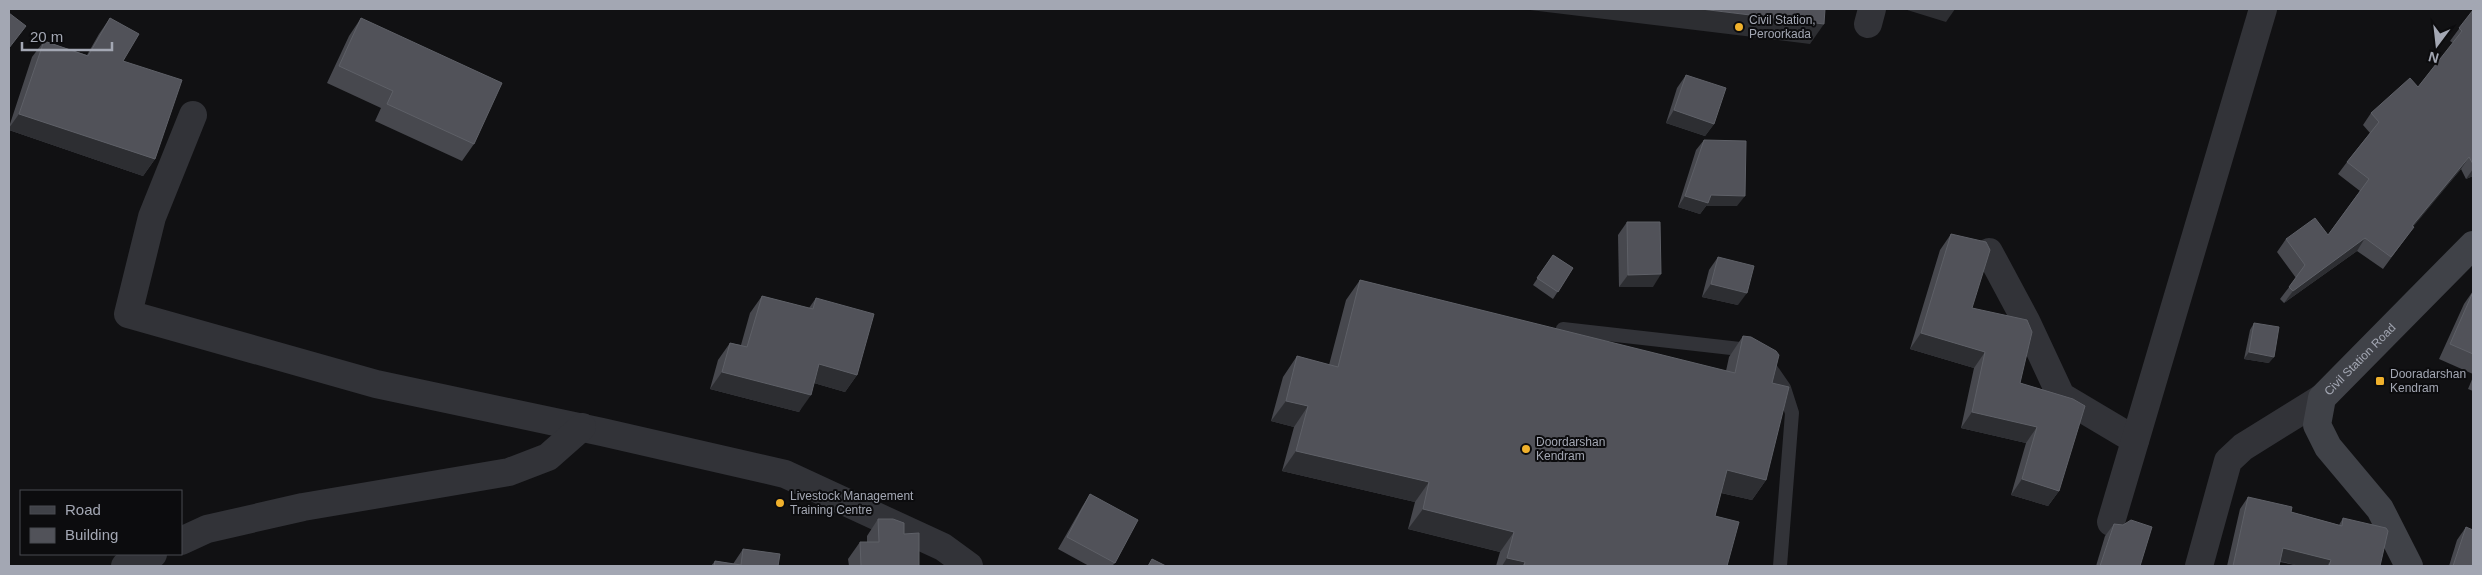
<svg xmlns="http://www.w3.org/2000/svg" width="2482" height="575" font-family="Helvetica,sans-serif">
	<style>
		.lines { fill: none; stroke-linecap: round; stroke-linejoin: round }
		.lane { stroke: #323338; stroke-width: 14 }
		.street { stroke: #323338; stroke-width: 28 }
		.secondary { stroke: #404248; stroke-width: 28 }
		.wall { fill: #47484e }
		.shaded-wall { fill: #2d2e32 }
		.building { fill: #515259; stroke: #5e6067 }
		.poi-dot { fill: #f0b12c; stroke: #0c0c0e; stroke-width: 2 }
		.labels { text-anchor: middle; stroke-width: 4; stroke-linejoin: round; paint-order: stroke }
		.poi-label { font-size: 12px; fill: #a3a7b3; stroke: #0c0c0e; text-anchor: start }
		.street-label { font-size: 12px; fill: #a3a7b3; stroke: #0c0c0e }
	</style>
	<rect width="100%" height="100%" fill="#111113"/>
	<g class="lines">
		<polyline class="lane" points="1563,329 1740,349 1768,365 1784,388 1792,413 1780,566"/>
		<g class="street">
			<polyline points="1868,24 1872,9"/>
			<polyline points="193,115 152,217 128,314 376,384 602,432 785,474 943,547 969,566"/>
			<polyline points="1989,252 2026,321 2061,396 2135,440"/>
			<polyline points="2111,522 2263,9"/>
			<polyline points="181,541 207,529 303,507 509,472 548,457 582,427"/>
			<polyline points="125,566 153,554"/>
			<polyline points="2199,566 2228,461 2243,447 2322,398"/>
		</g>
		<path class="secondary" id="s1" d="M2409 566 2380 509 2328 447 2317 425 2322 398 2473 245"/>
	</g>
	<g class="wall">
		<polygon points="2473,10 2473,176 2466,179 2461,169 2413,226 2405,239 2383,269 2357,251 2284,303 2280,299 2296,278 2277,252 2286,239 2328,235 2360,191 2338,174 2347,162 2370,133 2363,125 2371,113 2418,87 2453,43 2450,41"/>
		<polygon points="110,18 123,61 155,159 143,176 9,130 9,127 32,57 44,41 87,55 99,34"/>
		<polygon points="361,18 474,144 462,161 375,121 381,108 327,83 349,36"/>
		<polygon points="1686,75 1714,124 1705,136 1666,123 1677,88"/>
		<polygon points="1704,140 1737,206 1706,206 1700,214 1678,207 1696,150"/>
		<polygon points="1627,222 1653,287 1619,287 1618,235"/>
		<polygon points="1951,234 1972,308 2020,383 2073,399 2059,491 2048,506 2011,495 2026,443 1961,428 1974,368 1910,349 1940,250"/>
		<polygon points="1553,255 1573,268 1553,299 1533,285"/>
		<polygon points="1718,257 1738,305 1702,297 1709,270"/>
		<polygon points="1360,280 1726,371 1729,357 1743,336 1772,383 1766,480 1752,500 1721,493 1715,516 1727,566 1496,566 1500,552 1408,529 1415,502 1282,471 1294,427 1271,421 1283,377 1297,356 1329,365 1346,300"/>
		<polygon points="2473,291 2473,374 2439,359 2464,304"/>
		<polygon points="762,296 809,308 816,298 857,375 845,392 814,383 799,412 710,389 718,360 730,343 741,345 750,313"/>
		<polygon points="2254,323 2269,363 2244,359 2250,330"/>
		<polygon points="2473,377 2473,391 2468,389"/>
		<polygon points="1090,494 1115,563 1112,566 1089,566 1058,549 1082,507"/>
		<polygon points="2248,497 2291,512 2339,525 2343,518 2380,566 2300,566 2280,562 2279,566 2227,566 2240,509"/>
		<polygon points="878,519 904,534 919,566 924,566 849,566 848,559 860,542 867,542 867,536"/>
		<polygon points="2114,524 2140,566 2096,566 2105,536"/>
		<polygon points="2466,527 2473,566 2449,566 2457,540"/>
		<polygon points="743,549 778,566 711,566 715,561 733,564"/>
	</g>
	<g class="shaded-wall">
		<polygon points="1522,9 1701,9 1824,24 1810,44"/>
		<polygon points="1904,9 1955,9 1946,22"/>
		<polygon points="1674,110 1714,124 1705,136 1666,123"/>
		<polygon points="19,114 155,159 143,176 9,130 9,128"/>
		<polygon points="2469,157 2461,169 2404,238 2412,226"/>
		<polygon points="2473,169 2473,176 2466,179"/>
		<polygon points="1711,195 1745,196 1737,206 1706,206 1700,214 1678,207 1685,196"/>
		<polygon points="2365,238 2357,251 2284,303 2293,291"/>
		<polygon points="1661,274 1653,287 1619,287 1628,275"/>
		<polygon points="1711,284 1747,293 1738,305 1702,297"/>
		<polygon points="1921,333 1985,352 1974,368 1910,349"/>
		<polygon points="2249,352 2274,357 2269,363 2244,359"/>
		<polygon points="819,364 857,375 845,392 807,381"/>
		<polygon points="722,372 811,395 799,412 710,389"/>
		<polygon points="1286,401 1308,406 1294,427 1271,421"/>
		<polygon points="1972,412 2037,427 2026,443 1961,428"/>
		<polygon points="1296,451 1429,482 1415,502 1282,471"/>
		<polygon points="1727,470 1766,480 1752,500 1713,491"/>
		<polygon points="2022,479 2059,491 2048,506 2011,495"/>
		<polygon points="1423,509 1514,532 1500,552 1408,529"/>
		<polygon points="2283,548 2331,560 2327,566 2300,566 2275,560"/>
		<polygon points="1507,558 1525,562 1522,566 1502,566"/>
	</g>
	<g class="building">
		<polygon points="1701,9 1825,9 1824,24"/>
		<polygon points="2473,10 2473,164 2469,157 2412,226 2414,227 2391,257 2365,238 2293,291 2289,287 2305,265 2286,239 2315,218 2328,235 2369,179 2347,162 2379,122 2371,113 2410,78 2418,87 2462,31 2459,28"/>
		<polygon points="9,13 26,26 9,48"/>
		<polygon points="110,18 139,34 123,61 182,80 155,159 19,114 44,41 88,56"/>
		<polygon points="361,18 502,83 474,144 387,104 393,91 339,66"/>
		<polygon points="1686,75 1726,88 1714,124 1674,110"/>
		<polygon points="1704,140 1746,141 1745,196 1711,195 1708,203 1685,196"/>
		<polygon points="1627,222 1660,222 1661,274 1628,275"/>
		<polygon points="1951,234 1986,242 1990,250 1972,308 2027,320 2032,332 2020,383 2073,399 2085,406 2059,491 2022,479 2037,427 1972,412 1985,352 1921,333"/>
		<polygon points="1553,255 1573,268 1558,292 1537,278"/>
		<polygon points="1718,257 1754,266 1747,293 1711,284"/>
		<polygon points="1360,280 1735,373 1743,336 1751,337 1776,351 1779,355 1772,383 1789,387 1766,480 1727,470 1715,516 1739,522 1727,566 1524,566 1525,562 1507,558 1514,532 1423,509 1429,482 1296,451 1308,406 1286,401 1297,356 1338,367"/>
		<polygon points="2473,292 2473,354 2450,344"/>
		<polygon points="762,296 813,309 816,298 874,314 857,375 819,364 811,395 722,372 730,343 747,347"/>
		<polygon points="2254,323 2279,327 2274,357 2249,352"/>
		<polygon points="1090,494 1138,520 1115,563 1067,537"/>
		<polygon points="2248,497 2292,507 2291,512 2342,526 2343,518 2386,528 2388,531 2380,566 2329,566 2331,560 2283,548 2279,566 2233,566"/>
		<polygon points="878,519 893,519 904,523 904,534 919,533 919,566 924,566 861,566 860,542 879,542"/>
		<polygon points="2131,520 2152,527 2140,566 2100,566 2114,524 2123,525"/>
		<polygon points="2466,527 2473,530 2473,566 2453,566"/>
		<polygon points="743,549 780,554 778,566 714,566 715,561 741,565"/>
		<polygon points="1152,559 1166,566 1148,566"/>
	</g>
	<g class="poi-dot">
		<circle cx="1739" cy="27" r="5"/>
		<rect x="2375" y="376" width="10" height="10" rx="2.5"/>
		<circle cx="1526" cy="449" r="5"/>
		<circle cx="780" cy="503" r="5"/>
	</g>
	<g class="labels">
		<g class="poi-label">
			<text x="1749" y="24">Civil Station,<tspan x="1749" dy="14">Peroorkada</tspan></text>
			<text x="2390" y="378">Dooradarshan<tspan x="2390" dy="14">Kendram</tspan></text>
			<text x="1536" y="446">Doordarshan<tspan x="1536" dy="14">Kendram</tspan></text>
			<text x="790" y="500">Livestock Management<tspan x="790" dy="14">Training Centre</tspan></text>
		</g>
		<g class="street-label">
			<text dy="4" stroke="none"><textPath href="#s1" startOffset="251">Civil Station Road</textPath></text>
		</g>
	</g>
	<rect width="2482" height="575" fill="none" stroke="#a3a7b3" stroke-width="20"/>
	<rect x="20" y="490" width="162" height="65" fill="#0c0c0e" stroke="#484a50"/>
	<rect x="30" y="506" width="25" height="8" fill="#404248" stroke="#484a50"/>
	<text x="65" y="515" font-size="15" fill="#a3a7b3">Road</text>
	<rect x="30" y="528" width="25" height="15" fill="#515259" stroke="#484a50"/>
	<text x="65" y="540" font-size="15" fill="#a3a7b3">Building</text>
	<g transform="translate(2437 45) rotate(195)" stroke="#0c0c0e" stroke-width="4" paint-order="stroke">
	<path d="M0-4L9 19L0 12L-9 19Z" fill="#a3a7b3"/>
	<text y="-8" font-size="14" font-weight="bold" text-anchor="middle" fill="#a3a7b3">N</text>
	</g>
	<path d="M22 42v8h90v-8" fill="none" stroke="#a3a7b3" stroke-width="2.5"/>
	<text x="30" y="42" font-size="15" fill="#a3a7b3" stroke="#0c0c0e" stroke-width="4" paint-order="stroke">20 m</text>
</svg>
